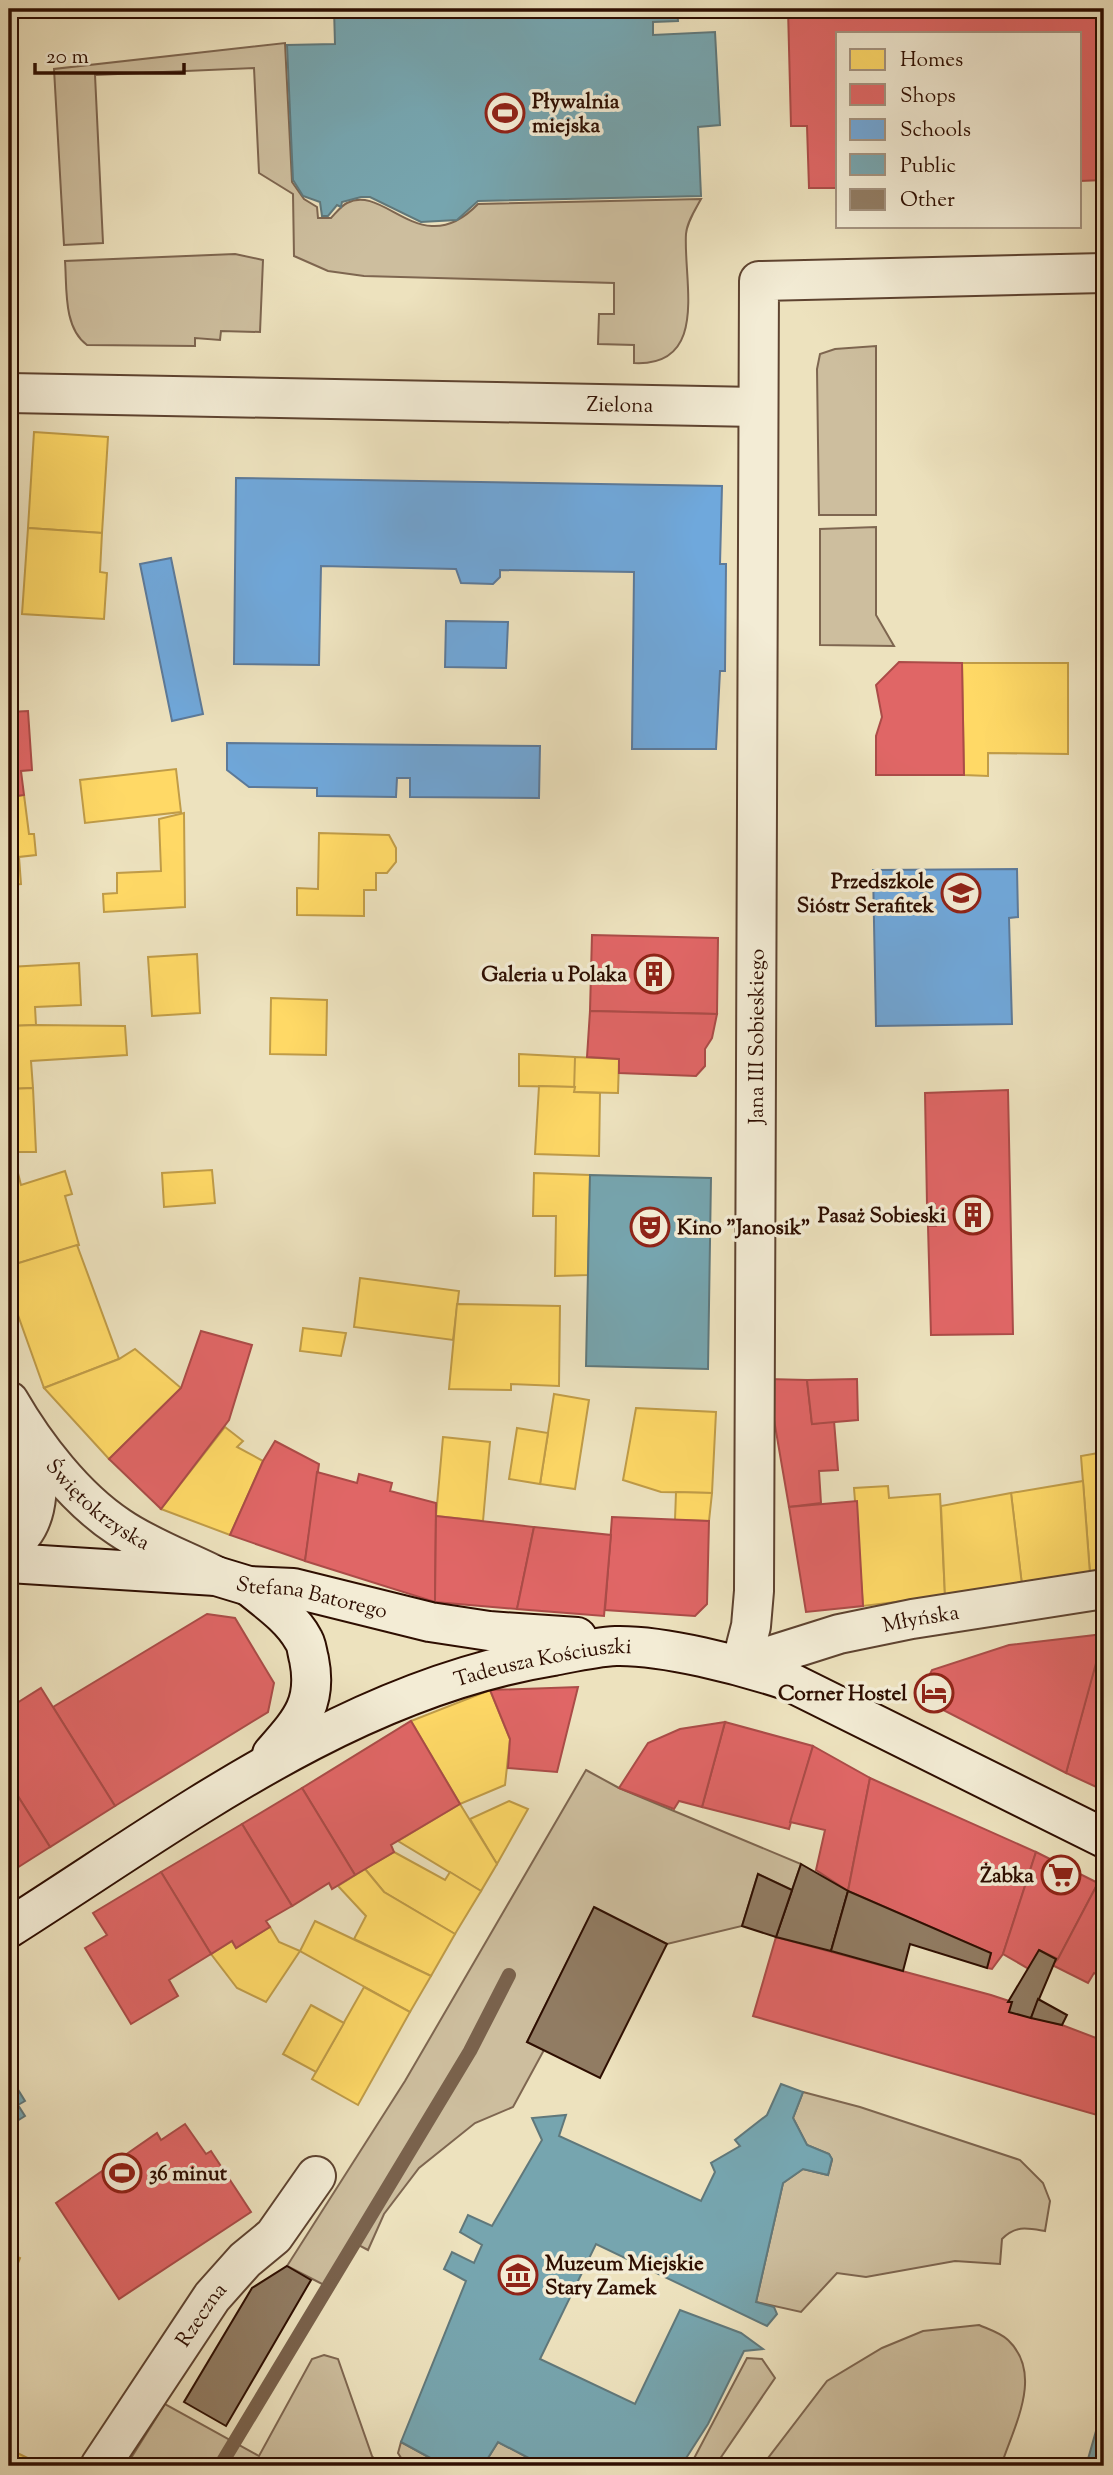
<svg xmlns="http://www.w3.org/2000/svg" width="1113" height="2475" font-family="'Sorts Mill Goudy',serif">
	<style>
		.green { fill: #cdbe9e; stroke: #7e6650; stroke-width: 2 }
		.homes { fill: #ffd966; stroke: #c09c48; stroke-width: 2 }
		.shops { fill: #e06666; stroke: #ab4c48; stroke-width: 2 }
		.schools { fill: #6fa8dc; stroke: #5c7a9a; stroke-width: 2 }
		.public { fill: #76a5af; stroke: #60787b; stroke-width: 2 }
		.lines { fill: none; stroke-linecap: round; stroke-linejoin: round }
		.stream { stroke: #7a624c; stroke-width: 14 }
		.building { fill: #917c63; stroke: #2e0e01; stroke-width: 2 }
		.street-casing { stroke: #5e4330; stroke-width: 42 }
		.secondary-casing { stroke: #2e0e01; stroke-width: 42 }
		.street { stroke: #f3ecd5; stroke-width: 38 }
		.secondary { stroke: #f3ecd5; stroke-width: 38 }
		.labels { text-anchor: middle; stroke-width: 7; stroke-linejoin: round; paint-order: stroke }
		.poi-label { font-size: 21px; font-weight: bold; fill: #2e0e01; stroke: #f3ecd5; text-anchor: end }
		.street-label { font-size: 21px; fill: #2e0e01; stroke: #f3ecd5 }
	</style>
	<rect width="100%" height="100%" fill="#ede2be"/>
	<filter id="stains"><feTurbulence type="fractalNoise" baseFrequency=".00286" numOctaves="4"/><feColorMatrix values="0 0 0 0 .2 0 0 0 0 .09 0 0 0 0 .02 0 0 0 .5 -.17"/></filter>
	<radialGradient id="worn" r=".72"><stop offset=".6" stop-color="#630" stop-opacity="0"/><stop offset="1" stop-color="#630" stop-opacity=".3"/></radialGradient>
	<g class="green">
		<path d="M285 43 292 182 304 199 317 207 318 218H331C335 214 341 206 347 203 385 183 421 263 478 204L701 199C695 210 687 222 686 234 683 280 710 367 634 363V345L598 344 599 314H614V283L364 276 328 271 294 256 293 194 259 173 254 68 95 75 103 243 64 245 54 69Z"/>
		<path d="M235 254 263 260 260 332 221 331 220 340 195 338V346L87 345C63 328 67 287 65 261Z"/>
		<polygon points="876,346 876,515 819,515 817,369 820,354 835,349"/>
		<polygon points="876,527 876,615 894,646 820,645 820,529"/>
		<polygon points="586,1770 619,1788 801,1864 792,1890 758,1874 742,1926 667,1944 594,1908 527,2042 544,2050 513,2107 475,2123 419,2168 384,2214 368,2250 353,2242 328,2287 287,2266 405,2081"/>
		<path d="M803 2092 860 2107 1020 2160 1043 2183 1050 2201 1045 2231C1027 2228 1016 2225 1002 2239L1000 2264 955 2261 866 2277 837 2273 801 2312 756 2302 783 2183 803 2169 828 2175 832 2160 829 2154 807 2145 793 2118Z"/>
		<path d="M979 2325C988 2329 1001 2333 1008 2340 1044 2374 1014 2426 1001 2466H762L827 2381 882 2348 923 2331Z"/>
		<polygon points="324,2355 338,2359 372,2456 380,2466 126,2466 165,2404 259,2456 312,2359"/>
		<polygon points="747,2358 762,2359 775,2378 715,2466 690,2466"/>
		<polygon points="401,2442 445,2466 406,2466 398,2453"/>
		<polygon points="498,2442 544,2466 483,2466"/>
	</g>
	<g class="homes">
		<polygon points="34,432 108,437 102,533 28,528"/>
		<polygon points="28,528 102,533 100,572 107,573 104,619 22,614"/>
		<polygon points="962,663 1068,663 1068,754 988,753 988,776 964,775"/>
		<polygon points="176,769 181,812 85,823 80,780"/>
		<polygon points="24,795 29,834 34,834 36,855 19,857 21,884 9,885 9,797"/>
		<polygon points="184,813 185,907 104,912 103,894 117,893 117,873 161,871 159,819"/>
		<polygon points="319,833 389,835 396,848 396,862 387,873 376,873 376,890 364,890 364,916 297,915 297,888 318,889"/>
		<polygon points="197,954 200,1013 152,1016 148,957"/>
		<polygon points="79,963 81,1005 35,1007 36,1025 9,1026 9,967"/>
		<polygon points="271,998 327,1000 326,1055 270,1054"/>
		<polygon points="36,1025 125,1026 127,1055 31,1061 33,1088 9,1089 9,1026"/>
		<polygon points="519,1054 575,1057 575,1087 519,1086"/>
		<polygon points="575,1057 619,1059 618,1093 574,1092"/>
		<polygon points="539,1086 575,1087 574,1092 600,1093 599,1156 535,1154"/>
		<polygon points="33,1088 36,1152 9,1152 9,1089"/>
		<polygon points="212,1170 215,1203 164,1207 162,1173"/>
		<polygon points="65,1171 72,1194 65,1196 79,1245 9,1266 9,1174 18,1173 21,1185"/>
		<polygon points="534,1173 590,1175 588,1275 555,1276 556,1216 533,1216"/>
		<polygon points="77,1245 119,1359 44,1388 9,1290 9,1266"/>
		<polygon points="360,1278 459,1291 453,1340 354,1327"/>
		<polygon points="457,1304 560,1306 559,1386 511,1384 511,1390 449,1389"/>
		<polygon points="303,1328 346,1333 341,1356 300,1351"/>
		<polygon points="135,1349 181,1388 109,1459 44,1388 119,1359"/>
		<polygon points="554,1394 589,1400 575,1489 540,1484"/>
		<polygon points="636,1408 716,1412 712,1493 661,1492 623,1480"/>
		<polygon points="225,1427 243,1441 237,1447 263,1461 230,1535 161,1509"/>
		<polygon points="517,1428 548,1433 540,1484 509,1479"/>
		<polygon points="443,1437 490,1442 483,1521 436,1516"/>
		<polygon points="1104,1452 1104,1572 1090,1574 1081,1456"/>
		<polygon points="1083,1481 1090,1574 1022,1585 1011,1493"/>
		<polygon points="888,1486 889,1498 940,1494 945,1596 863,1606 854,1488"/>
		<polygon points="676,1492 712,1493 709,1521 675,1520"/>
		<polygon points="1011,1493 1022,1585 945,1596 941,1506"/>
		<polygon points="490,1690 510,1739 505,1785 460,1804 411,1721"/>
		<polygon points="509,1801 528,1809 497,1864 470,1819"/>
		<polygon points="460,1804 497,1864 481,1891 398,1841"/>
		<polygon points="394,1852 445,1880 450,1872 481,1891 455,1934 384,1892 365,1869"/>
		<polygon points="365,1869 384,1892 455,1934 431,1976 354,1939 366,1916 338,1886"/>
		<polygon points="315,1921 431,1976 410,2012 300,1951"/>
		<polygon points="270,1927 279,1942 300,1951 266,2002 237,1988 211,1954 232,1941 236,1948"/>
		<polygon points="364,1987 410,2012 358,2105 312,2079"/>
		<polygon points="311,2005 344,2023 316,2072 283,2054"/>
		<polygon points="9,2247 12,2249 10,2254 20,2258 9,2286"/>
		<polygon points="9,2449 40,2464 39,2466 9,2466"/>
	</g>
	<g class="shops">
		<polygon points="788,9 1104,9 1104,180 1080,181 1080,33 838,33 838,188 809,188 807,126 791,126"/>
		<polygon points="899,662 962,663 964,775 876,775 876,736 882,717 876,685"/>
		<polygon points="28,711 32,770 21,771 24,795 9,797 9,712"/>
		<polygon points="592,935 718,938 717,1014 590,1011"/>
		<polygon points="590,1011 717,1014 712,1038 705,1049 705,1066 696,1076 619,1073 619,1059 587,1057"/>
		<polygon points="1008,1090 1013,1334 931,1335 928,1226 936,1226 935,1204 927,1204 925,1093"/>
		<polygon points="201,1331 252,1345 229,1420 161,1509 109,1459 181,1388"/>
		<polygon points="767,1379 807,1380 812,1424 834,1421 838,1470 819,1471 821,1503 789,1507"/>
		<polygon points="857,1379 858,1420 812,1424 807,1380"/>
		<polygon points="275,1441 319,1464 305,1561 230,1535 263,1461"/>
		<polygon points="317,1472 357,1483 359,1474 392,1483 390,1491 436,1503 435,1602 305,1561"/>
		<polygon points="857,1501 863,1606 806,1612 789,1507"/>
		<polygon points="436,1516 534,1527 517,1609 435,1602"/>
		<polygon points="612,1517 709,1521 707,1604 695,1616 605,1610"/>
		<polygon points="534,1527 611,1535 604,1616 517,1609"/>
		<polygon points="207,1614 235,1618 274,1683 268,1712 115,1806 53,1707"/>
		<polygon points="1104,1632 1104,1786 1103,1790 1066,1773"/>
		<polygon points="1104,1634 1066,1773 918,1697 932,1670 1009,1645"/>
		<polygon points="578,1687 557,1772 508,1768 510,1739 490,1690"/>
		<polygon points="41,1688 115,1806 50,1847 9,1782 9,1708"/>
		<polygon points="411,1721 460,1804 391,1845 394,1852 355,1875 302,1788"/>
		<polygon points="725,1722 813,1746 789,1829 702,1807"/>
		<polygon points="725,1722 702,1807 679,1801 674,1809 619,1788 648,1743 680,1729"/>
		<polygon points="813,1746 870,1778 848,1891 816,1870 825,1830 790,1822"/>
		<polygon points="870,1778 1036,1852 1003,1954 992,1969 987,1968 991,1953 848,1891"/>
		<polygon points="9,1782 50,1847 9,1873"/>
		<polygon points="302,1788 355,1875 332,1889 329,1883 292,1906 242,1824"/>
		<polygon points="242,1824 292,1906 266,1921 270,1927 236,1948 232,1941 211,1954 161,1872"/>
		<polygon points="1036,1852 1098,1883 1058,1959 1039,1950 1029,1969 1003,1954"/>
		<polygon points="161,1872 211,1954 169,1980 178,1996 131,2024 85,1948 107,1935 93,1913"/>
		<polygon points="1098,1883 1104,1885 1104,1978 1094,1973 1088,1983 1052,1965 1058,1959"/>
		<polygon points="776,1937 991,1995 1012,2002 1009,2012 1062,2025 1104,2041 1104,2117 753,2016"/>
		<polygon points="185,2124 206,2154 211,2151 251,2212 119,2299 56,2203 157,2133 161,2140"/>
	</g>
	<g class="schools">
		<polygon points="236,478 722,486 720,564 726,564 725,671 720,671 716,749 632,749 634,572 500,570 500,577 493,584 461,583 456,569 321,566 319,665 234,664"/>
		<polygon points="171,558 203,714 172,721 140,564"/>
		<polygon points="446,621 508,622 506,668 445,667"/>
		<polygon points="227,743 540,746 539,798 410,797 410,778 397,778 396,797 317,796 317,788 249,787 227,770"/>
		<polygon points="1017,869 1018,917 1009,918 1012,1024 876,1026 873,870"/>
	</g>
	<g class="public">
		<polygon points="334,9 677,9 678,21 653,22 653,35 715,32 720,125 698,127 701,196 478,201 457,220 421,222 370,197 361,197 342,202 341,207 337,205 328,216 322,216 320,202 303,196 293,180 287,45 335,44"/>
		<polygon points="590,1175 711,1178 708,1369 586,1366"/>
		<polygon points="9,2075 25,2101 18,2105 25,2116 9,2126"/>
		<polygon points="781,2084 803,2092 793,2118 807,2145 829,2154 832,2159 828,2175 803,2169 783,2183 756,2302 774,2307 777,2314 767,2326 596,2244 540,2359 635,2404 680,2310 741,2333 763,2349 744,2351 708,2424 681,2466 544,2466 498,2442 483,2466 445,2466 401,2442 466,2281 444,2269 452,2252 474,2263 482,2245 460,2232 468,2215 492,2226 542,2140 532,2118 566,2115 559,2136 701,2201 715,2172 711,2163 740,2146 735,2140 767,2115"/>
		<polygon points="1104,2403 1104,2466 1086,2466"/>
	</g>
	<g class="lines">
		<polyline class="stream" points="220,2466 470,2051 509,1975"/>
	</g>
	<g class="building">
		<polygon points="801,1864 848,1891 831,1951 776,1937"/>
		<polygon points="758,1874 792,1890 776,1937 742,1926"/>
		<polygon points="848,1891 991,1953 987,1968 910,1944 903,1971 831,1951"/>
		<polygon points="594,1907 667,1944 600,2078 527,2042"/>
		<polygon points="1039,1950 1056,1959 1031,2018 1009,2012 1012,2002 1008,2002"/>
		<polygon points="1038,1999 1067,2015 1062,2025 1031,2018"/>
		<polygon points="287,2266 311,2280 226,2426 184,2402 252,2288"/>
	</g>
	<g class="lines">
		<defs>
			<g id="street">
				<path id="s1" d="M9 393 757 407"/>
				<path id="s2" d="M9 1401C35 1446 75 1498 119 1527 148 1547 184 1560 216 1576"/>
				<path d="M9 1546C44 1524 40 1470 29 1437"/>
				<path id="s3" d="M741 1665 751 1626 754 1591 759 281 1104 273"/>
				<path id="s4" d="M741 1665 839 1634 912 1619 1104 1589"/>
				<path id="s5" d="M100 2466 212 2297 245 2260 274 2236 316 2176"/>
			</g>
			<g id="secondary">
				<path id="s6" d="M9 1563 216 1576 249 1586 293 1588 430 1622 489 1631 577 1637"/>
				<path d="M249 1586C267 1601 291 1617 303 1639 307 1644 307 1653 309 1659 318 1704 300 1722 272 1754"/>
				<path id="s7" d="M9 1928C179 1820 350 1689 553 1656 574 1652 595 1647 616 1646 664 1645 740 1665 786 1680L1104 1838"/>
			</g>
		</defs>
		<use href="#street" class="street-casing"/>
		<use href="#secondary" class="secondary-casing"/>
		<use href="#street" class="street"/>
		<use href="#secondary" class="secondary"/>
	</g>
	<defs>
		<symbol id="stadium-ring" viewBox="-11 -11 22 22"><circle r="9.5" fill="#f3ecd5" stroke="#8f2418" stroke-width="1.5"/><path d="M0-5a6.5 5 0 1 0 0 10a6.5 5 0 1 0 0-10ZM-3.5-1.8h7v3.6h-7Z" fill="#8f2418"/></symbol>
		<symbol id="school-ring" viewBox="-11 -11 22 22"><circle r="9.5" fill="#f3ecd5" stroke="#8f2418" stroke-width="1.5"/><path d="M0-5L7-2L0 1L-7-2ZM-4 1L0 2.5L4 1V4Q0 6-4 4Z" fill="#8f2418"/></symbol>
		<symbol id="building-ring" viewBox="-11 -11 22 22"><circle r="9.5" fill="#f3ecd5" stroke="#8f2418" stroke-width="1.5"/><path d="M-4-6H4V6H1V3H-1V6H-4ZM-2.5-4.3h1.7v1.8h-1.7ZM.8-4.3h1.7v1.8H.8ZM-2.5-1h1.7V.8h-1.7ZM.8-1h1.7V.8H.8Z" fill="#8f2418"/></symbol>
		<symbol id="theatre-ring" viewBox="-11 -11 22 22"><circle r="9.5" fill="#f3ecd5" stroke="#8f2418" stroke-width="1.5"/><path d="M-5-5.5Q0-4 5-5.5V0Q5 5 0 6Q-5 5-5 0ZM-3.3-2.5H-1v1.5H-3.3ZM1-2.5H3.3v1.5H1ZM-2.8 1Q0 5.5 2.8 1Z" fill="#8f2418"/></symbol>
		<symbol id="hotel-ring" viewBox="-11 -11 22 22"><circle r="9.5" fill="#f3ecd5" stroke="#8f2418" stroke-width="1.5"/><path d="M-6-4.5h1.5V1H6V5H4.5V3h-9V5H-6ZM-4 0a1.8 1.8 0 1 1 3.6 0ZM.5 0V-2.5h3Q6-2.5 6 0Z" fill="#8f2418"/></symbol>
		<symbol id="supermarket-ring" viewBox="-11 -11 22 22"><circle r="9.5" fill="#f3ecd5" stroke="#8f2418" stroke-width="1.5"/><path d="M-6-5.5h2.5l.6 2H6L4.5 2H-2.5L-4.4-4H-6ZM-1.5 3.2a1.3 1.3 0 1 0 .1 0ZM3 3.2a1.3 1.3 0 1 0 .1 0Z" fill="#8f2418"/></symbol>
		<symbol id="museum-ring" viewBox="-11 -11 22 22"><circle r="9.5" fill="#f3ecd5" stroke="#8f2418" stroke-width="1.5"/><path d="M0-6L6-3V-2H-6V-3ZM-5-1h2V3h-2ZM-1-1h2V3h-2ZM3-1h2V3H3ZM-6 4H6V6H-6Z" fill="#8f2418"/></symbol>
	</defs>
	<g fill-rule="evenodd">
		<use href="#stadium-ring" x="483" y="91" width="44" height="44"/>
		<use href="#school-ring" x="939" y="871" width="44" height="44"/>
		<use href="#building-ring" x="632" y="952" width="44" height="44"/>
		<use href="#building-ring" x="951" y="1193" width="44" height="44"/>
		<use href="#theatre-ring" x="628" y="1205" width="44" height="44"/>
		<use href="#hotel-ring" x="912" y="1671" width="44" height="44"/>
		<use href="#supermarket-ring" x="1039" y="1853" width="44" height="44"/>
		<use href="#stadium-ring" x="100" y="2151" width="44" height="44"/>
		<use href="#museum-ring" x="496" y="2253" width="44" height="44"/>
	</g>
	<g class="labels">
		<g class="poi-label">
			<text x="532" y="108" text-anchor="start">Pływalnia<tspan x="532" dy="24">miejska</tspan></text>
			<text x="934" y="888">Przedszkole<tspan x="934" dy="24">Sióstr Serafitek</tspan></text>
			<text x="627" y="981">Galeria u Polaka</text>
			<text x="946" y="1222">Pasaż Sobieski</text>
			<text x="677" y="1234" text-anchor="start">Kino "Janosik"</text>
			<text x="907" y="1700">Corner Hostel</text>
			<text x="1034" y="1882">Żabka</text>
			<text x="149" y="2180" text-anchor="start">36 minut</text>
			<text x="545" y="2270" text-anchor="start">Muzeum Miejskie<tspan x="545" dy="24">Stary Zamek</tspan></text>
		</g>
		<g class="street-label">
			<text dy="7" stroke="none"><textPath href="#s1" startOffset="611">Zielona</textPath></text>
			<text dy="7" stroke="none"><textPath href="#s3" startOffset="630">Jana III Sobieskiego</textPath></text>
			<text dy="7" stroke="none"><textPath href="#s2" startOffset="138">Świętokrzyska</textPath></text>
			<text dy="7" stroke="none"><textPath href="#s6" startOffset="306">Stefana Batorego</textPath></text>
			<text dy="7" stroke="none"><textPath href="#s4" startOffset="186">Młyńska</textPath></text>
			<text dy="7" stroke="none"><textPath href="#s7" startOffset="602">Tadeusza Kościuszki</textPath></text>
			<text dy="7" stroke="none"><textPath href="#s5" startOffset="182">Rzeczna</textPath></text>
		</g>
	</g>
	<rect width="1113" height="2475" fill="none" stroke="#ede2be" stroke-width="35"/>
	<rect x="10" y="10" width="1092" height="2454" fill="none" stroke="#2e0e01" stroke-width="3.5"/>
	<rect x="18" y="18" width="1078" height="2440" fill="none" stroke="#2e0e01" stroke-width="2"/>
	<rect x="836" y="32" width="245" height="196" fill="#f3ecd5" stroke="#a49380" stroke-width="2"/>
	<rect x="850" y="49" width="35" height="21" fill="#ffd966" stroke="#a49380" stroke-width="2"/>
	<text x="900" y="66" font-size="21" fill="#2e0e01">Homes</text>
	<rect x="850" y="84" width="35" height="21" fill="#e06666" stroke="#a49380" stroke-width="2"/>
	<text x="900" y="102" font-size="21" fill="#2e0e01">Shops</text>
	<rect x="850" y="119" width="35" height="21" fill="#6fa8dc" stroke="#a49380" stroke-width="2"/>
	<text x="900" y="136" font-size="21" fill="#2e0e01">Schools</text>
	<rect x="850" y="154" width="35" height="21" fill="#76a5af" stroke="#a49380" stroke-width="2"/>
	<text x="900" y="172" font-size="21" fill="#2e0e01">Public</text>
	<rect x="850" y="189" width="35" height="21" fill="#917c63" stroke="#a49380" stroke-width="2"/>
	<text x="900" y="206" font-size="21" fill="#2e0e01">Other</text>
	<path d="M35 63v10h149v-10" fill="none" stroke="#2e0e01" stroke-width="3.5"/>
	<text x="46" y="63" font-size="21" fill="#2e0e01" stroke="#f3ecd5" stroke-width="5" paint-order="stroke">20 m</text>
	<rect width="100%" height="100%" filter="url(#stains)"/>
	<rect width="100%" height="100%" fill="url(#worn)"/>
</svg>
